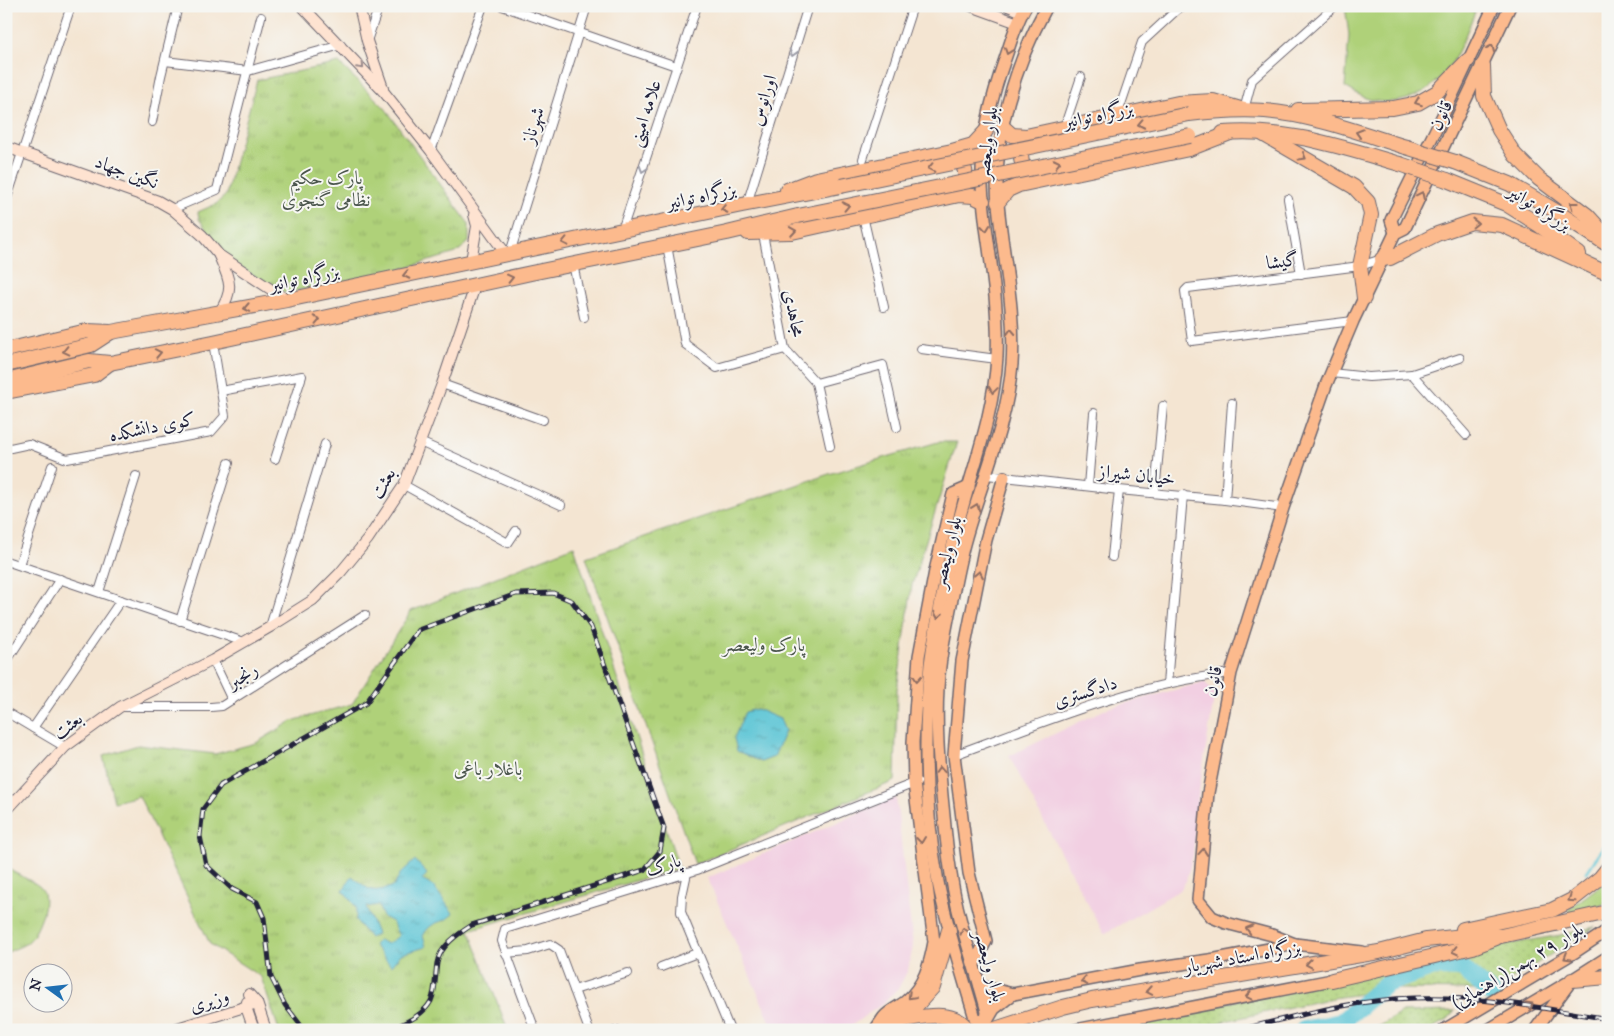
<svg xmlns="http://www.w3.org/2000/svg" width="1614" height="1036" font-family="'IM FELL Great Primer',Amiri,serif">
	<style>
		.built { fill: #f2cfe2 }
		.grass { fill: url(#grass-dots); stroke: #687a5a }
		.park { fill: url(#park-tufts); stroke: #687a5a }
		.pitch { fill: #afd179; stroke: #687a5a }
		.water { fill: url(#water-ripples); stroke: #3e7488 }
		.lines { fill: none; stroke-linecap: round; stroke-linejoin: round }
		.stream { stroke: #5bc5d5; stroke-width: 3 }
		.river { stroke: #5bc5d5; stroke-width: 18 }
		.street-casing { stroke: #6c6670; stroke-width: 10 }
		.secondary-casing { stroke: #6c6670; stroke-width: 12 }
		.primary-casing { stroke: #6c6670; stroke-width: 14 }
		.highway-casing { stroke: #6c6670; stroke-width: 16 }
		.street { stroke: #fff; stroke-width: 8 }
		.secondary { stroke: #fee3d1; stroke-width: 10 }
		.primary { stroke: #fcba8d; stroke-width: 11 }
		.highway { stroke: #fcba8d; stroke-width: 14 }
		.rail-casing { stroke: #22223b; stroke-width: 5 }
		.rail { stroke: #f6f6f2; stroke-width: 3; stroke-dasharray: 9; stroke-linecap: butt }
		.highway-bridge-casing { stroke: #6c6670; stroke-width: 16; stroke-linecap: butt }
		.highway-bridge { stroke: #fcba8d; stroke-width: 14 }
		.oneway { stroke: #8f6e64 }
		.oneway2 { stroke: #9c9ca7 }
		.oneway3 { stroke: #9b8c8e }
		.labels { text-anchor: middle; stroke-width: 4; stroke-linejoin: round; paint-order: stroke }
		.street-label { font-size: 19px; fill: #22223b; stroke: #f6f6f2 }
		.park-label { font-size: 19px; fill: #4c574e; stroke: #f6f6f2 }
	</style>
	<defs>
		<pattern id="grass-dots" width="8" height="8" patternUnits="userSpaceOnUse" patternTransform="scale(1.25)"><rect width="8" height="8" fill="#afd179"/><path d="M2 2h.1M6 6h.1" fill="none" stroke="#96b36a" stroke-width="1.8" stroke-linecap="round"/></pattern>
		<pattern id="park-tufts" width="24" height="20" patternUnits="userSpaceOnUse" patternTransform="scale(1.25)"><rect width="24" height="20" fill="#afd179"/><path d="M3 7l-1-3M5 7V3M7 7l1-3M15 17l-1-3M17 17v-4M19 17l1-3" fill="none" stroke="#96b36a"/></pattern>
		<pattern id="water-ripples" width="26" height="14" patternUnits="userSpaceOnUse" patternTransform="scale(1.25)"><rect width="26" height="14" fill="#5bc5d5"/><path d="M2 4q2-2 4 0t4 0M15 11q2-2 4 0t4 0" fill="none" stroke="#4ba0ae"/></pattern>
	</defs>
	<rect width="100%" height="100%" fill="#f6f6f2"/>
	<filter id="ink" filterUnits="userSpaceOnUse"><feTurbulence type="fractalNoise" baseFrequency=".02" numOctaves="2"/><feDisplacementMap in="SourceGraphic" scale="10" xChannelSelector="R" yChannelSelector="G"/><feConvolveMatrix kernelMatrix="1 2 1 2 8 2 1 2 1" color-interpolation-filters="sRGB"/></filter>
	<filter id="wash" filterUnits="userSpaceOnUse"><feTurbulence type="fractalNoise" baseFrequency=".0096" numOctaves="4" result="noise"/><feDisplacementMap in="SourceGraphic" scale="20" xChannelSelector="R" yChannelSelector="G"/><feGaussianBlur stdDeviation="1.12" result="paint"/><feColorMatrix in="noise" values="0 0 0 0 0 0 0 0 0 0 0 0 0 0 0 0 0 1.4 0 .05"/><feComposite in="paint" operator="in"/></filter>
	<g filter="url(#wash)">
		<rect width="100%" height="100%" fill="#f4e5d2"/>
		<g class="built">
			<polygon points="1204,682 1215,692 1198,797 1193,855 1186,881 1180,890 1104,934 1009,756 1108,708"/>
			<polygon points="896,797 913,946 908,970 899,987 885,1002 845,1030 774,1030 707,878"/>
		</g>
		<g class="grass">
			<polygon points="1595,927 1488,994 1473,990 1396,989 1333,998 1225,1021 1193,1030 1099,1030 1464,952 1561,935"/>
			<polygon points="1455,1011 1448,1019 1429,1030 1365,1030 1380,1026 1402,1012"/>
		</g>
		<g class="park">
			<polygon points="339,63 385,108 469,224 469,242 456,253 388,273 285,293 230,262 199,219 198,212 216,204 226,195 257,80"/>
			<polygon points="938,442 957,442 912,585 897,689 895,781 695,864 586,557 829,474"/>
			<polygon points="574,546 679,868 469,930 508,1030 279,1030 261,977 210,944 139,796 114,802 103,756 138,745 215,754 256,743 292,721 352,704 411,611"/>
			<path d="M6 867C16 875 32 880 40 887 52 897 39 930 30 940 25 946 13 949 6 953Z"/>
			<polygon points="1608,877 1608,903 1571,915 1569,909 1602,884"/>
		</g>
		<path class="pitch" d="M1345 6H1458L1475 12C1468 28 1462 46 1453 61 1436 89 1409 106 1376 101 1365 99 1354 92 1345 87L1349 35Z"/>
		<g class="water">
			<polygon points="757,709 780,719 785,731 774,757 761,762 737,751 734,738 745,712"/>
			<path d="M415 860 427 874 422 880 434 887 453 913C445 925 432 918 423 936L426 947 401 954 391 966 374 945 379 940 387 944 399 936 392 922 383 917 378 905 366 907 377 934 370 938 356 921V907L343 890 352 876C371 891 370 894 394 886L400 874Z"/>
		</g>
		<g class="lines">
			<polyline class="stream" points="1587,872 1608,840"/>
			<polyline class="river" points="1304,1030 1341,1022 1386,984 1434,967 1462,968 1492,994"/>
		</g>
	</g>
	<g filter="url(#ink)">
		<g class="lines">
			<defs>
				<g id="street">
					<polyline points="502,6 676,66"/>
					<polyline points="367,41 379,6"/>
					<polyline points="165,61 248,71 341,45"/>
					<polyline points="1244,110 1252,80 1335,6"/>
					<polyline points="1117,116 1142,42 1181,6"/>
					<polyline points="152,122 161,76 178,6"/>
					<polyline points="1064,128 1081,77"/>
					<polyline points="431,151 483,6"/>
					<polyline points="863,159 913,6"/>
					<polyline points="1288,199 1301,274"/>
					<polyline points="6,201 71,6"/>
					<polyline points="747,204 808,6"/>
					<polyline points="172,209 217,190 261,17"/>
					<polyline points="863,216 884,307"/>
					<polyline points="622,230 697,6"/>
					<polyline points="763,234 785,349 816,383 830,446"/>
					<polyline points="667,245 685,344 717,368 785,349"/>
					<polyline points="510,253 587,6"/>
					<polyline points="573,264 584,317"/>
					<polyline points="1353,321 1192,341 1185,291 1188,288 1360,266 1382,259"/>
					<polyline points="921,349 997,359"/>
					<polyline points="1460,358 1412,374 1466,435"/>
					<polyline points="1331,373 1369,377 1412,374"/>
					<polyline points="816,383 883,365 897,427"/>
					<polyline points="442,384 543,420"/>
					<polyline points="221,391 302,376 275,459"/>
					<polyline points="420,442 561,505"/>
					<polyline points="6,449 29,444 67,459 211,432 225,416 213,342"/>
					<polyline points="987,475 1119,490 1225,500 1283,508"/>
					<polyline points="404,485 508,543 516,531"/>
					<polyline points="1088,486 1094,413"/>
					<polyline points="1155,493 1163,406"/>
					<polyline points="1225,500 1232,403"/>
					<polyline points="1112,557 1119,490"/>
					<polyline points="6,561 244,642"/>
					<polyline points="19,565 52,466"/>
					<polyline points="99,592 136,476"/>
					<polyline points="180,621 229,463"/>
					<polyline points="270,627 325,444"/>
					<polyline points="213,660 232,700"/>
					<polyline points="6,662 60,579"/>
					<polyline points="1167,684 1183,495"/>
					<polyline points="122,707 211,707 222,706 365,615"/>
					<polyline points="6,712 65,747"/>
					<polyline points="33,728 121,600"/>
					<path d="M954 755C1044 722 1134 684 1231 673"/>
					<polyline points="687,873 682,896 681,912 730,1030"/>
					<polyline points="506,953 528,951 550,944 559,950 589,1030"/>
					<polyline points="661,967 697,953"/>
					<polyline points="574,990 628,973"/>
					<polyline points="535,1030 502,941 505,929 697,870 917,782"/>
					<polyline points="616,1030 617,1030"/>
				</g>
				<g id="secondary">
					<polyline points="302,6 384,92 431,151 506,254"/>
					<polyline points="359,6 367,41 383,88"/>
					<polyline points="971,6 1018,23"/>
					<polyline points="1008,6 1022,12"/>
					<polyline points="6,147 158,201 172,209 202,235 219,255 287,300"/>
					<polyline points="471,261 477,226 474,215"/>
					<path d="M219 313C235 289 230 281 219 256"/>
					<polyline points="6,811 65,747 120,707 213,660 270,627 313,600 340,573 368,539 404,485 442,384 475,286"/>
					<polyline points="249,994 257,1003 266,1030"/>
					<polyline points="247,1002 246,1007 254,1030"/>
					<polyline points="171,1030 257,1003"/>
				</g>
				<g id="primary">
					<polyline points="1395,233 1391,220 1443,115 1494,6"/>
					<polyline points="1295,944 1272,935 1226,923 1212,917 1198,900 1208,793 1231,673 1283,508 1326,385 1353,321 1395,233 1405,228 1510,6"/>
					<polyline points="974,964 986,941 969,873 954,755 962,661 986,540 1004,477"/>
					<polyline points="980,986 1013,994 1140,970 1216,959 1295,944 1362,952"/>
					<polyline points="987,1021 994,1009 1013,994"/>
					<path d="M985 1028 975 1018C962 973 947 928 938 882 925 812 923 737 930 665 935 626 944 587 952 548 966 483 993 425 997 357 999 313 992 270 986 227 984 209 981 190 982 171 982 135 993 93 1005 59 1011 42 1016 22 1026 6"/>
					<path d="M985 1028 987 1012C979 981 968 949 960 918 951 884 947 850 944 816 939 767 934 714 940 666 943 640 949 615 954 589 957 574 960 559 964 544 980 484 1007 427 1012 364 1016 311 1003 257 998 204 992 138 1015 64 1047 6"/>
					<path d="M875 1030C878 1026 881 1021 884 1017 890 1010 899 1007 906 1001 924 986 930 964 934 942L914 783 913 742 919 656 935 571 953 494 969 487"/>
					<polyline points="1075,1030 1332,980"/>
					<polyline points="1444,1030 1575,952 1608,930"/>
					<polyline points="1488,1030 1572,980 1608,957"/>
					<polyline points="1535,1030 1568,985"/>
				</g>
				<g id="highway">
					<polyline points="1483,65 1484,96 1499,130 1515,155 1539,179 1587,215 1608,238"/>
					<polyline points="1298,110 1393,108 1418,103 1437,92 1468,60"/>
					<path d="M1189 114C1215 111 1240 109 1265 111 1313 115 1360 133 1406 147"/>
					<polyline points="1003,127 1012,135 1026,136 1178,103 1213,101 1244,110"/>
					<path d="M1223 133C1287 128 1340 147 1400 164"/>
					<polyline points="1261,133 1354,187 1368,202 1371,215 1360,266 1364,298"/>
					<path d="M1025 139C1018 153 1020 166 1031 178"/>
					<path d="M955 154C967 165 968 178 961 192"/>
					<polyline points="1455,162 1510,184 1559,213 1605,243"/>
					<polyline points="1447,180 1506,204 1539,225 1579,254"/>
					<polyline points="787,190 816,179 952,151 973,145 986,131"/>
					<polyline points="998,202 1008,190 1019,185 1189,149 1230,133"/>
					<polyline points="748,233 792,232 959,195 973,196 983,201"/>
					<polyline points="1382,259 1390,258 1396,255 1437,234 1472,222 1502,225 1602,271"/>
					<polyline points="6,350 87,331 111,332"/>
					<polyline points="6,365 91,345 111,332 287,300 742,205 841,186"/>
					<polyline points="6,381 89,361 110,363 213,342 531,273 727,233 798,216"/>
					<polyline points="6,392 94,375 110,363"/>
					<polyline points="1463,929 1552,910 1572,900 1600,878 1608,868"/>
					<polyline points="1332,980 1473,947 1496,938"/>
					<polyline points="1572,980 1608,977"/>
					<path d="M897 1021C919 1018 954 1007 968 1030"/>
					<polyline points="879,1030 916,1006 933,987 949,930"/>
					<polyline points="992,1030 1063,1007 1092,1000 1379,952 1426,940 1472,935 1501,936 1608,912"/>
				</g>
			</defs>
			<use href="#street" class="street-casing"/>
			<use href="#secondary" class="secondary-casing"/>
			<use href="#primary" class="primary-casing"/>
			<use href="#highway" class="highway-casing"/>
			<use href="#street" class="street"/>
			<use href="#secondary" class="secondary"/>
			<use href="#primary" class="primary"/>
			<use href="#highway" class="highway"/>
			<defs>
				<g id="rail">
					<path d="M307 1030 302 1027 285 1005 271 977 264 918 257 902 232 889 206 865 200 836 203 809 221 785 366 703 418 630 516 594 553 593 572 601 591 627 664 828 660 851 644 870 472 925C458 934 440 946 437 963 435 976 436 990 431 1001 423 1016 404 1023 390 1030"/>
					<path d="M1239 1030C1297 1016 1356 999 1415 998 1480 996 1544 1008 1608 1019"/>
				</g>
			</defs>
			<use href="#rail" class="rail-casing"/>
			<use href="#rail" class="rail"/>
			<defs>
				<g id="highway-bridge">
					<polyline points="1406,147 1455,162"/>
					<polyline points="1400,164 1447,180"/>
					<polyline points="841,186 1189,114"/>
					<polyline points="798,216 1190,136"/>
				</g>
			</defs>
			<use href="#highway-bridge" class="highway-bridge-casing"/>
			<use href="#highway-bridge" class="highway-bridge"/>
		</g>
		<defs><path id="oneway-chevron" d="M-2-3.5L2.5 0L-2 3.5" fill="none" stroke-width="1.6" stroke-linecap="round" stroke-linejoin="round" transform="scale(1.25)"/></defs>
		<g class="oneway">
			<use href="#oneway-chevron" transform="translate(1491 48) rotate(-65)"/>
			<use href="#oneway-chevron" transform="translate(1008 51) rotate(109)"/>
			<use href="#oneway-chevron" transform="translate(1418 102) rotate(159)"/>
			<use href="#oneway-chevron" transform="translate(1141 124) rotate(168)"/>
			<use href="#oneway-chevron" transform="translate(1359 133) rotate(-163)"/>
			<use href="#oneway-chevron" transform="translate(1303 157) rotate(30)"/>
			<use href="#oneway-chevron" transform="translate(1057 163) rotate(-12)"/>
			<use href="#oneway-chevron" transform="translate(931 168) rotate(168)"/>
			<use href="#oneway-chevron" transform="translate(1421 195) rotate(-64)"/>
			<use href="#oneway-chevron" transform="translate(1573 205) rotate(-143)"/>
			<use href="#oneway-chevron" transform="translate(846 206) rotate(-12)"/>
			<use href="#oneway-chevron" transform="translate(724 209) rotate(168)"/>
			<use href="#oneway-chevron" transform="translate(1475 223) rotate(-1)"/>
			<use href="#oneway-chevron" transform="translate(986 228) rotate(83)"/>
			<use href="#oneway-chevron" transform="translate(793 231) rotate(-9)"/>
			<use href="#oneway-chevron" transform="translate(565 242) rotate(168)"/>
			<use href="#oneway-chevron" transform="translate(406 275) rotate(168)"/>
			<use href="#oneway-chevron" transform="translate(510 278) rotate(-13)"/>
			<use href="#oneway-chevron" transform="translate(247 308) rotate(169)"/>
			<use href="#oneway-chevron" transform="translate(317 320) rotate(-12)"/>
			<use href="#oneway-chevron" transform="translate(1011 332) rotate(-93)"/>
			<use href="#oneway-chevron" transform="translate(66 351) rotate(167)"/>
			<use href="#oneway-chevron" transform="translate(158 353) rotate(-11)"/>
			<use href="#oneway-chevron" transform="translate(993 390) rotate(98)"/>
			<use href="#oneway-chevron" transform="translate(976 507) rotate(-71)"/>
			<use href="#oneway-chevron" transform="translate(979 574) rotate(-79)"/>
			<use href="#oneway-chevron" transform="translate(938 615) rotate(101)"/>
			<use href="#oneway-chevron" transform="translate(917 678) rotate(94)"/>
			<use href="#oneway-chevron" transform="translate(940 770) rotate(-94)"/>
			<use href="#oneway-chevron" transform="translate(921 840) rotate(83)"/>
			<use href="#oneway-chevron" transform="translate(1203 852) rotate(-85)"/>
			<use href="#oneway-chevron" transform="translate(1571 899) rotate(147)"/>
			<use href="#oneway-chevron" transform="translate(1249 929) rotate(-165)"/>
			<use href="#oneway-chevron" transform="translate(964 931) rotate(-107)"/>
			<use href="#oneway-chevron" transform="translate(1455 951) rotate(167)"/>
			<use href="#oneway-chevron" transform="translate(1567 957) rotate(149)"/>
			<use href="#oneway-chevron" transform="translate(1309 964) rotate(170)"/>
			<use href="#oneway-chevron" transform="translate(1084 981) rotate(169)"/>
			<use href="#oneway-chevron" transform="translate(1149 991) rotate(170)"/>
			<use href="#oneway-chevron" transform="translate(911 996) rotate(135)"/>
			<use href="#oneway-chevron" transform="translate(1249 996) rotate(169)"/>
			<use href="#oneway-chevron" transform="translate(1530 1005) rotate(-30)"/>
		</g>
		<g class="oneway2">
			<use href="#oneway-chevron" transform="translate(793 53) rotate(107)"/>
			<use href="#oneway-chevron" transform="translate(643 169) rotate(108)"/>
		</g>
		<use class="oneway3" href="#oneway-chevron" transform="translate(361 66) rotate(47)"/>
	</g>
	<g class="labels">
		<g class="street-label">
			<text transform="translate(762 100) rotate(-73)" y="7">اورانوس</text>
			<text transform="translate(644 113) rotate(-72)" y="7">علامه امینی</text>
			<text transform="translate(1098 114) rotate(-12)" y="7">بزرگراه توانیر</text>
			<text transform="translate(1440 115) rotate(-65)" y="7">قانون</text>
			<text transform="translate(532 125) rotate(-73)" y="7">شهرناز</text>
			<text transform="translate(986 143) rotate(-83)" y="7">بلوار ولیعصر</text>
			<text transform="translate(127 171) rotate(20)" y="7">نگین جهاد</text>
			<text transform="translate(701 195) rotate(-12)" y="7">بزرگراه توانیر</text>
			<text transform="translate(1540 207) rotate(32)" y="7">بزرگراه توانیر</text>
			<text transform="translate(1282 260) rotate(-7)" y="7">گیشا</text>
			<text transform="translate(304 277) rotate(-12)" y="7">بزرگراه توانیر</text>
			<text transform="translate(795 313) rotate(79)" y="7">مجاهدی</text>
			<text transform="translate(152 426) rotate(-11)" y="7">کوی دانشکده</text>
			<text transform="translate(1137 474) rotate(6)" y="7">خیابان شیراز</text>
			<text transform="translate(382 483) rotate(-61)" y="7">بعثت</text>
			<text transform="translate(946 552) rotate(-76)" y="7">بلوار ولیعصر</text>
			<text transform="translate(242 675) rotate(-32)" y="7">رنجبر</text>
			<text transform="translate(1212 681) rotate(-78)" y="7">قانون</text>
			<text transform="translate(1085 691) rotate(-18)" y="7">دادگستری</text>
			<text transform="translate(67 725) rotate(-38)" y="7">بعثت</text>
			<text transform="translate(663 864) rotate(-17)" y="7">پارک</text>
			<text transform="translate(1242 956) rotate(-10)" y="7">بزرگراه استاد شهریار</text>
			<text transform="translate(1517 965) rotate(-31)" y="7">بلوار ٢٩ بهمن(راهنمایی)</text>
			<text transform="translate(991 966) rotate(75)" y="7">بلوار ولیعصر</text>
			<text transform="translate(209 1000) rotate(-17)" y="7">وزیری</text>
		</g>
		<g class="park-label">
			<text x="326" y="184">پارک حکیم<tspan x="326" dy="22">نظامی گنجوی</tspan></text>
			<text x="764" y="651">پارک ولیعصر</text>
			<text x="488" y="775">باغلار باغی</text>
		</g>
	</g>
	<rect width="1614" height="1036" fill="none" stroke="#f6f6f2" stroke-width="25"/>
	<g transform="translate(48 988) rotate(285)"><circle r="24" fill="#f6f6f2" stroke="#a1a1a9"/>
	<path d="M0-4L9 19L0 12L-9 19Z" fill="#1f6fb2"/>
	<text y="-8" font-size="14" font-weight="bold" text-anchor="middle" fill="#22223b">N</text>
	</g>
</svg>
